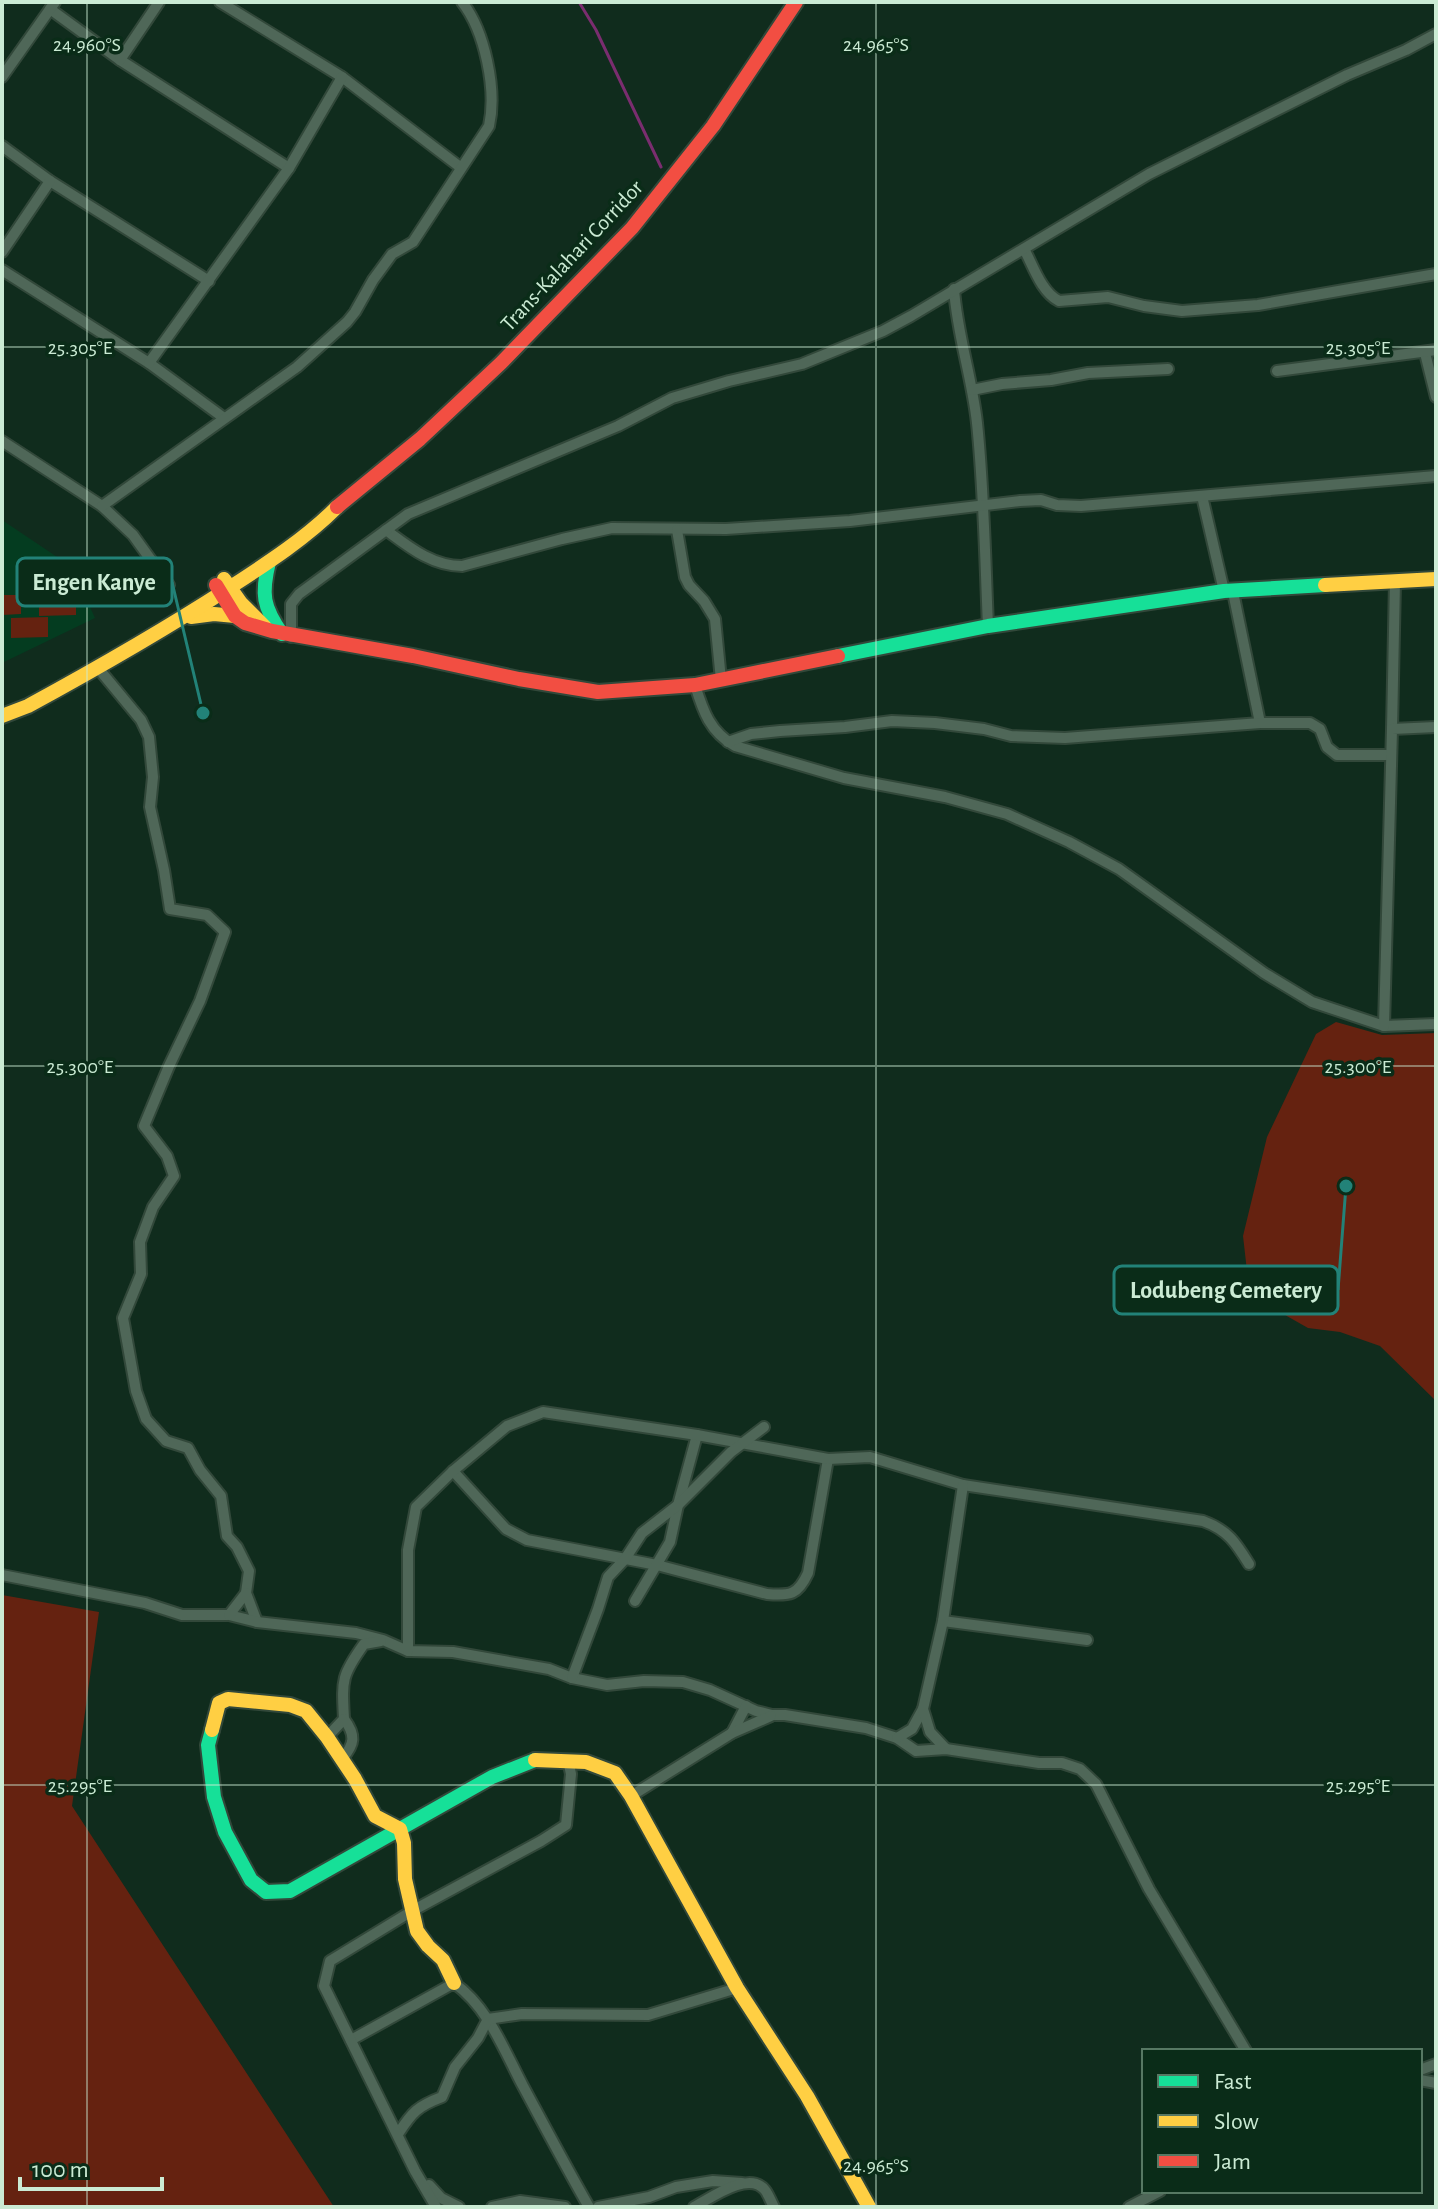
<svg xmlns="http://www.w3.org/2000/svg" width="1438" height="2209" font-family="'Alegreya Sans',sans-serif">
	<style>
		.built { fill: #043c20 }
		.green { fill: #652210 }
		.lines { fill: none; stroke-linecap: round; stroke-linejoin: round }
		.stream { stroke: #7a2d6f; stroke-width: 3 }
		.street-casing { stroke: #32483a; stroke-width: 14 }
		.fast-casing { stroke: #32483a; stroke-width: 18 }
		.slow-casing { stroke: #32483a; stroke-width: 18 }
		.jam-casing { stroke: #32483a; stroke-width: 18 }
		.street { stroke: #4f6758; stroke-width: 10 }
		.fast { stroke: #16e098; stroke-width: 14 }
		.slow { stroke: #ffcf43; stroke-width: 14 }
		.jam { stroke: #f24e42; stroke-width: 14 }
		.ticks { fill: none; stroke: #cbebd4; stroke-width: 2; stroke-opacity: 0.45 }
		.labels { text-anchor: middle; stroke-width: 7; stroke-linejoin: round; paint-order: stroke }
		.street-label { font-size: 22px; fill: #cbebd4; stroke: #0a2c18 }
		.ticks-label { font-size: 20px; text-anchor: middle; fill: #cbebd4; stroke: #0a2c18; stroke-width: 7; stroke-linejoin: round; paint-order: stroke }
		.leader { fill: none; stroke: #228278; stroke-width: 3 }
		.callout-dot { fill: #228278; stroke: #0a2c18; stroke-width: 3 }
		.callout { fill: #0a2c18; stroke: #228278; stroke-width: 3 }
		.callout-label { font-size: 24px; text-anchor: middle; font-weight: bold; fill: #cbebd4 }
	</style>
	<rect width="100%" height="100%" fill="#102c1d"/>
	<polygon class="built" points="2,520 72,567 95,618 2,663"/>
	<g class="green">
		<polygon points="2,595 21,595 21,614 2,615"/>
		<polygon points="76,595 76,615 39,616 39,596"/>
		<polygon points="48,617 48,637 11,638 11,618"/>
		<polygon points="1336,1022 1382,1035 1436,1033 1436,1401 1380,1346 1340,1332 1308,1328 1271,1307 1247,1271 1243,1236 1267,1137 1316,1034"/>
		<polygon points="2,1595 99,1612 72,1806 334,2207 2,2207"/>
	</g>
	<g class="lines">
		<polyline class="stream" points="579,2 596,30 661,167"/>
		<defs>
			<g id="street">
				<polyline points="220,2 342,77 460,167"/>
				<polyline points="50,9 120,60 289,168"/>
				<polyline points="120,60 159,2"/>
				<polyline points="2,77 55,2"/>
				<polyline points="2,146 50,181 209,281"/>
				<path d="M1024 249C1033 265 1041 292 1059 301L1108 297 1144 306 1182 311 1258 305 1436 274"/>
				<polyline points="2,252 50,181"/>
				<polyline points="2,270 149,363 224,418"/>
				<path d="M954 289C957 334 972 377 977 423 984 490 985 558 988 626"/>
				<polyline points="1425,353 1436,397"/>
				<polyline points="149,363 289,168 342,77"/>
				<polyline points="1277,371 1436,350"/>
				<polyline points="972,390 1002,384 1051,380 1088,373 1168,369"/>
				<polyline points="2,441 102,506 133,535 169,585"/>
				<polyline points="1202,496 1224,591"/>
				<path d="M102 506 297 367 347 322 355 312 373 280 392 254 413 242 489 126C497 90 485 31 462 2"/>
				<path d="M386 530C409 547 432 566 462 566L562 539 612 528 726 529 850 521 1020 501 1041 500 1057 505 1081 506 1436 476"/>
				<polyline points="677,530 685,577 689,585 704,601 715,619 721,680"/>
				<polyline points="1233,592 1260,723"/>
				<polyline points="291,637 291,604 299,594 408,514 618,426 672,398 729,381 802,364 883,331 911,316 1149,174 1347,75 1406,50 1436,34"/>
				<polyline points="98,668 141,720 149,737 153,777 150,807 164,870 170,909 207,915 225,932 200,1001 169,1066 144,1126 167,1156 174,1176 153,1207 140,1242 141,1274 123,1318 136,1391 146,1419 166,1441 188,1448 200,1470 221,1496 227,1536 237,1547 249,1571 246,1593 257,1622"/>
				<path d="M695 685C703 711 710 732 735 746L844 778 945 797 1007 814 1069 842 1119 869 1264 973 1312 1002 1384 1026 1436 1024"/>
				<polyline points="1392,729 1395,581"/>
				<polyline points="728,742 751,734 780,731 845,727 892,721 935,723 984,729 1011,736 1065,738 1260,723 1310,723 1320,729 1327,747 1337,755 1391,755"/>
				<polyline points="1384,1026 1392,729 1436,727"/>
				<path d="M453 1471 506 1529 527 1540 657 1565 767 1594C790 1596 798 1595 808 1573L828 1459"/>
				<polyline points="2,1575 145,1603 182,1615 229,1615 257,1622 356,1633 383,1640 408,1651 453,1652 549,1669 572,1678 607,1685 644,1681 683,1682 710,1690 756,1711 772,1715 785,1715 866,1728 897,1738 916,1751 946,1749 1039,1763 1062,1763 1080,1769 1096,1784 1149,1889 1246,2051"/>
				<polyline points="635,1601 670,1542 678,1505 697,1435"/>
				<polyline points="229,1615 246,1593"/>
				<polyline points="943,1621 1087,1640"/>
				<path d="M408 1651V1550L416 1507 453 1471 507 1426 543 1412 697 1435 828 1459 870 1457 963 1485 1203 1521C1228 1530 1236 1543 1249 1564"/>
				<polyline points="572,1678 598,1609 608,1577 625,1559 642,1533 678,1505 731,1452 764,1427"/>
				<polyline points="732,1733 746,1706"/>
				<path d="M327 1737 344 1719C342 1680 341 1676 364 1644L381 1641"/>
				<polyline points="897,1738 912,1729 923,1709"/>
				<polyline points="946,1749 930,1732 923,1709 943,1621 963,1485"/>
				<path d="M342 1759C355 1744 356 1735 344 1719"/>
				<polyline points="631,1796 732,1733 771,1716"/>
				<path d="M351 2040 454 1983C488 2007 504 2050 523 2086 545 2127 566 2167 589 2207"/>
				<polyline points="1420,2070 1436,2064"/>
				<polyline points="1420,2080 1436,2083"/>
				<path d="M398 2134C412 2112 418 2106 442 2097L455 2067 478 2038 488 2019 522 2014 648 2015 737 1988"/>
				<polyline points="429,2185 441,2198 459,2207"/>
				<polyline points="436,2207 415,2171 324,1986 330,1961 412,1911 541,1841 566,1825 571,1774 568,1760"/>
				<polyline points="492,2207 520,2201 565,2207"/>
				<polyline points="598,2207 649,2197 676,2187 713,2181 742,2183"/>
				<path d="M694 2207C711 2198 749 2170 765 2190 769 2195 771 2202 774 2207"/>
				<polyline points="1129,2207 1160,2191"/>
			</g>
			<g id="fast">
				<path d="M269 562C261 594 263 607 282 634"/>
				<polyline points="838,656 988,626 1224,591 1325,585"/>
				<polyline points="212,1730 208,1745 214,1797 225,1832 251,1880 266,1892 290,1891 492,1777 535,1760"/>
			</g>
			<g id="slow">
				<polyline points="224,579 241,603 265,627"/>
				<polyline points="1325,585 1436,579"/>
				<polyline points="191,617 214,614 235,616"/>
				<path d="M2 716 28 706C96 669 164 630 229 588 266 564 305 539 337 507"/>
				<polyline points="212,1730 219,1703 228,1699 290,1705 306,1711 327,1737 355,1779 375,1816 400,1829 404,1843 405,1879 417,1931 428,1946 443,1960 454,1983"/>
				<polyline points="535,1760 586,1762 615,1773 631,1796 737,1988 807,2096 869,2207"/>
			</g>
			<g id="jam">
				<polyline points="337,507 420,439 501,363 632,228 713,126 796,2"/>
				<polyline points="216,585 235,616 245,623 272,631 413,656 519,679 598,692 695,685 838,656"/>
			</g>
		</defs>
		<use href="#street" class="street-casing"/>
		<use href="#fast" class="fast-casing"/>
		<use href="#slow" class="slow-casing"/>
		<use href="#jam" class="jam-casing"/>
		<use href="#street" class="street"/>
		<use href="#fast" class="fast"/>
		<use href="#slow" class="slow"/>
		<use href="#jam" class="jam"/>
	</g>
	<path class="ticks" d="M87 2V2207M876 2V2207M2 347H1436M2 1066H1436M2 1785H1436"/>
	<g class="labels">
		<g class="street-label">
			<text transform="translate(571 255) rotate(-47)" y="8">Trans-Kalahari Corridor</text>
		</g>
	</g>
	<g class="ticks-label">
		<text x="87" y="51">24.960°S</text>
		<text x="876" y="51">24.965°S</text>
		<text x="1358" y="354">25.305°E</text>
		<text x="80" y="354">25.305°E</text>
		<text x="1358" y="1073">25.300°E</text>
		<text x="80" y="1073">25.300°E</text>
		<text x="1358" y="1792">25.295°E</text>
		<text x="80" y="1792">25.295°E</text>
		<text x="876" y="2172">24.965°S</text>
	</g>
	<path class="leader" d="M203 713L172 582M1346 1186L1338 1290"/>
	<g class="callout-dot">
		<circle cx="203" cy="713" r="8"/>
		<circle cx="1346" cy="1186" r="8"/>
	</g>
	<g class="callout">
		<rect x="17" y="558" width="155" height="48" rx="8"/>
		<rect x="1114" y="1266" width="224" height="48" rx="8"/>
	</g>
	<g class="callout-label">
		<text x="94" y="590">Engen Kanye</text>
		<text x="1226" y="1298">Lodubeng Cemetery</text>
	</g>
	<rect width="1438" height="2209" fill="none" stroke="#cbebd4" stroke-width="8"/>
	<rect x="1142" y="2049" width="280" height="144" fill="#0a2c18" stroke="#577863" stroke-width="2"/>
	<rect x="1158" y="2075" width="40" height="12" fill="#16e098" stroke="#577863" stroke-width="2"/>
	<text x="1214" y="2089" font-size="24" fill="#cbebd4">Fast</text>
	<rect x="1158" y="2115" width="40" height="12" fill="#ffcf43" stroke="#577863" stroke-width="2"/>
	<text x="1214" y="2129" font-size="24" fill="#cbebd4">Slow</text>
	<rect x="1158" y="2155" width="40" height="12" fill="#f24e42" stroke="#577863" stroke-width="2"/>
	<text x="1214" y="2169" font-size="24" fill="#cbebd4">Jam</text>
	<path d="M20 2177v12h142v-12" fill="none" stroke="#cbebd4" stroke-width="4"/>
	<text x="32" y="2177" font-size="24" fill="#cbebd4" stroke="#0a2c18" stroke-width="6" paint-order="stroke">100 m</text>
</svg>
